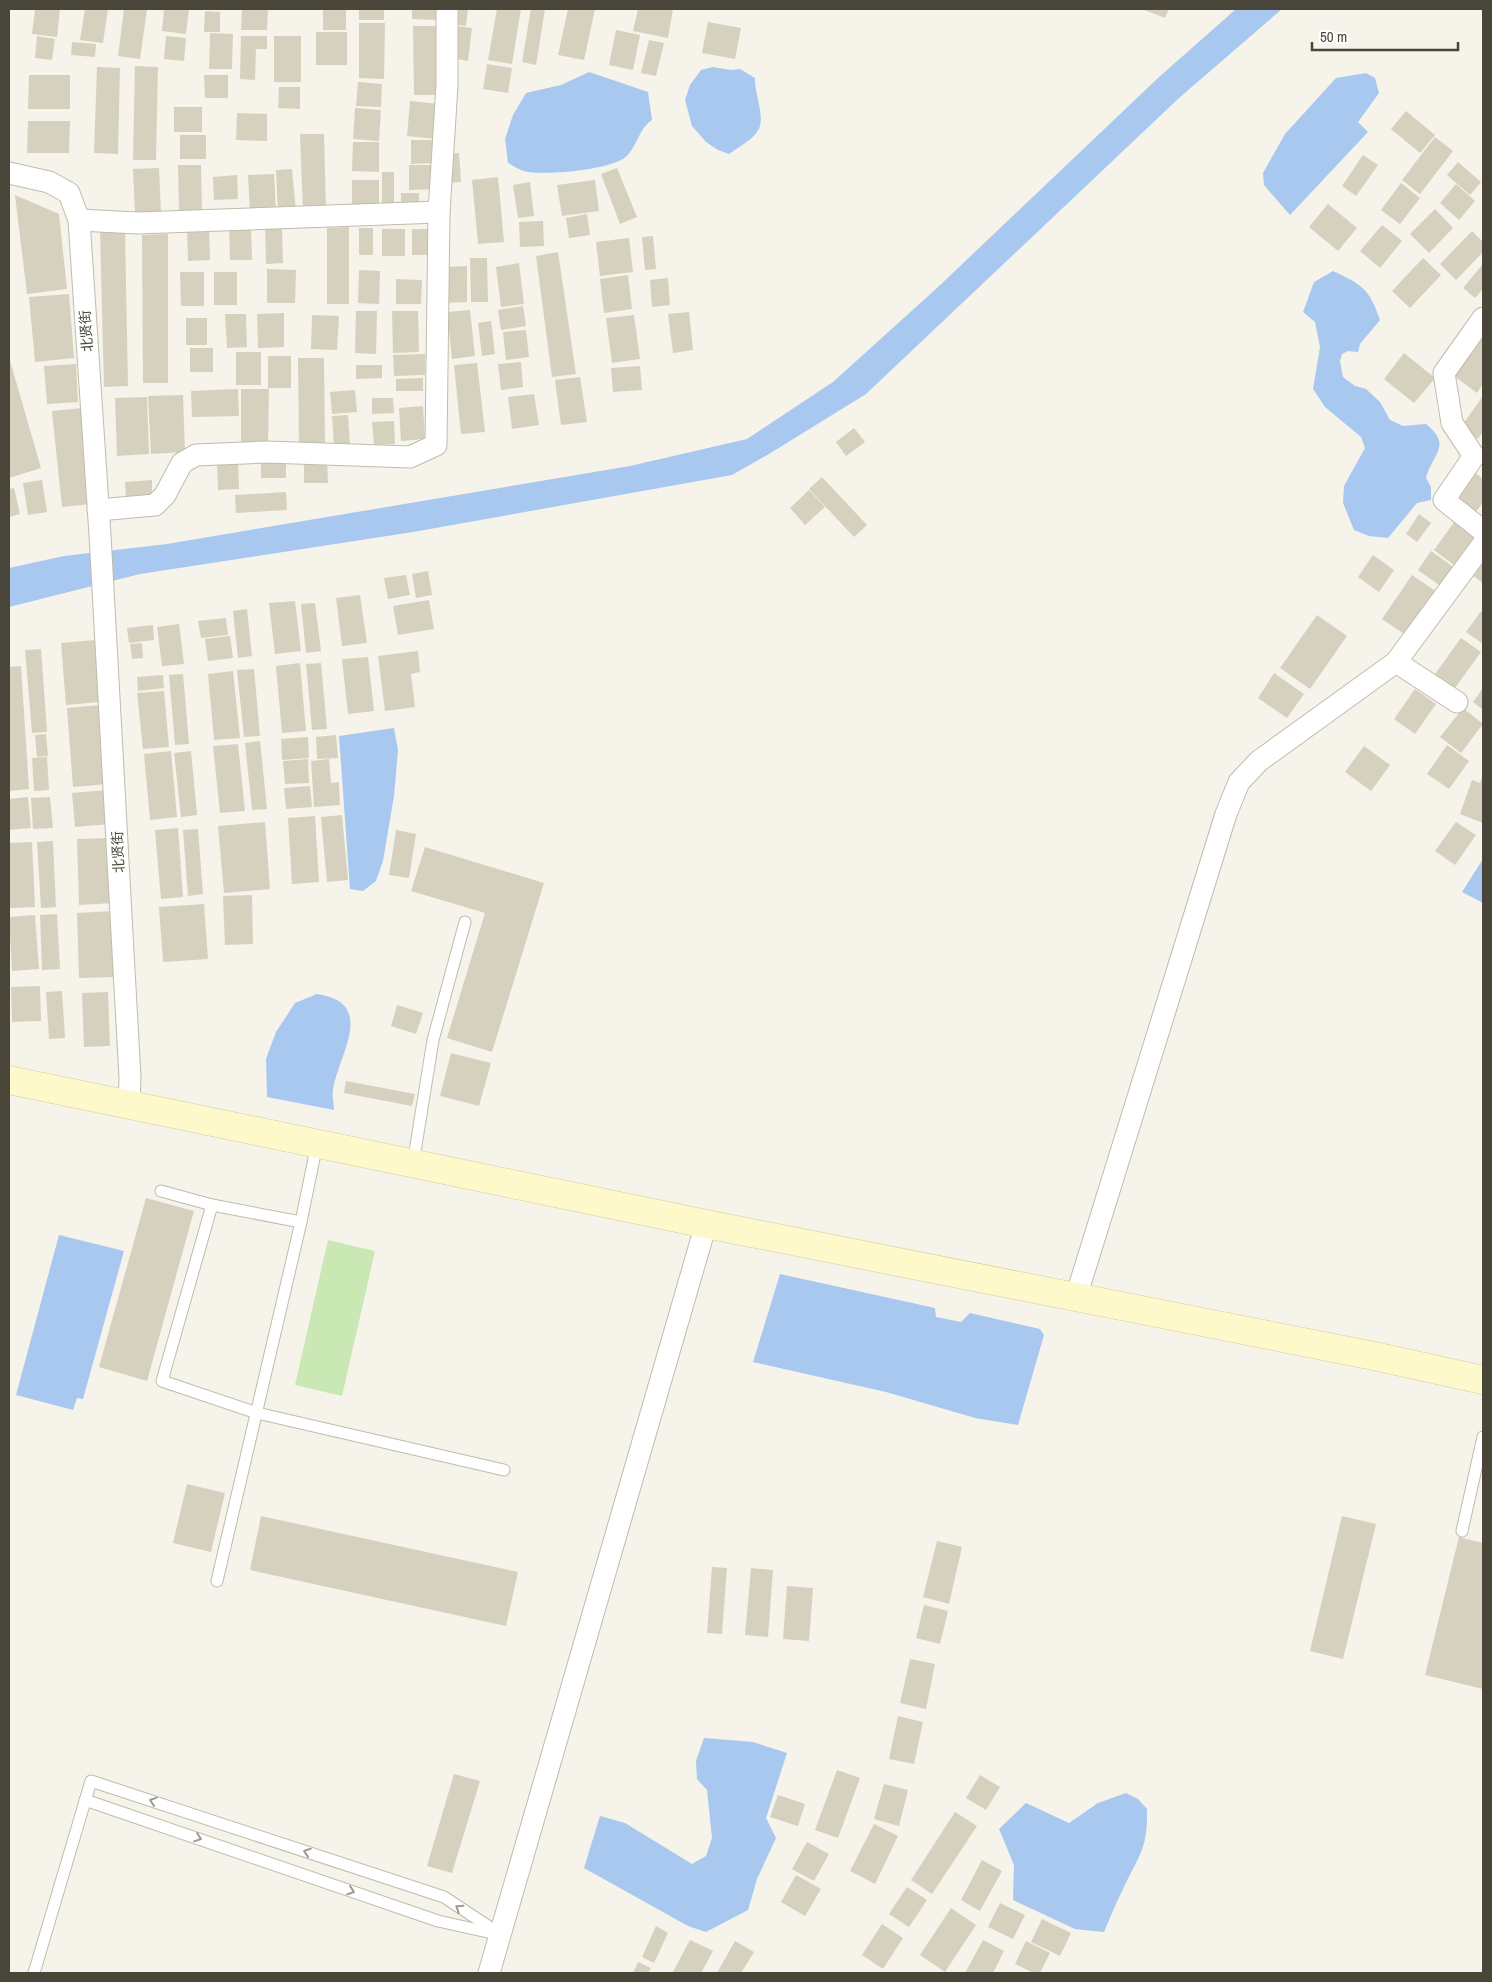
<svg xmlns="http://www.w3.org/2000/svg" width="1492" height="1982" font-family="'Archivo Narrow','Noto Sans SC',sans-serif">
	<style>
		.green { fill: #c9e8b4 }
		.water { fill: #a8c8f0 }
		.building { fill: #d6d1bf }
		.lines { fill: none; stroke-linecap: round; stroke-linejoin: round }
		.lane-casing { stroke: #c0bcac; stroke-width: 13 }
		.street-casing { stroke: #c0bcac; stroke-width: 23 }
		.secondary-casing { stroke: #d4cd9a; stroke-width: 29 }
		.lane { stroke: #fff; stroke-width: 11 }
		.street { stroke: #fff; stroke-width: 21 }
		.secondary { stroke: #fef9cb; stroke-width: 28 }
		.oneway { stroke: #9b9992 }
		.labels { text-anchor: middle; stroke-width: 5; stroke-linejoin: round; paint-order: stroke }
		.street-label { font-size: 14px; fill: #494538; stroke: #fff }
	</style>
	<rect width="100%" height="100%" fill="#f5f3ea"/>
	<polygon class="green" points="328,1240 375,1251 342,1396 295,1385"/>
	<g class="water">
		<polygon points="1236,9 1282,9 1179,98 866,394 769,454 732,475 413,532 140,574 9,607 9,568 64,556 167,544 630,466 747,439 833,382 937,288 1158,78"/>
		<path d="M713 67 731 70 740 69 755 78C754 93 767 120 757 132 751 141 738 147 729 154L718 150 706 142 692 126 685 100 690 85 701 70Z"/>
		<path d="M589 72 648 92 652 120C638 129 636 151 623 159 603 170 552 175 529 172 522 172 514 166 508 163L505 139 513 115 526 93 561 85Z"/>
		<polygon points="1366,73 1375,78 1379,93 1358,122 1368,132 1290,215 1264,185 1263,173 1285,134 1336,78"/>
		<path d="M1333 271C1362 285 1369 288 1380 320L1360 344 1358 352 1348 351 1342 354 1340 361 1343 377 1355 386 1366 389 1380 402 1390 420 1403 426 1426 424C1453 446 1432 454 1426 478L1431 487V500L1417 503 1388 538 1369 536 1354 530 1343 503 1344 486 1365 448 1361 437 1325 407 1313 389 1320 347 1315 322 1303 312 1314 282Z"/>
		<polygon points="394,728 398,750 394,796 383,861 376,881 363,891 350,889 339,736"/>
		<polygon points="1483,859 1483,903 1462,892"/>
		<path d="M317 994C378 1003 338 1055 333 1090 332 1096 334 1104 334 1110L267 1097 266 1059 276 1032 295 1003Z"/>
		<polygon points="59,1235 124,1251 83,1399 77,1398 73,1410 16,1395"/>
		<polygon points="780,1274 935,1308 936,1317 961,1322 970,1313 1040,1329 1044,1335 1018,1425 975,1418 886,1392 753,1362"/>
		<polygon points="704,1738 753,1742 787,1753 766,1818 776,1838 757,1879 748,1910 706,1932 688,1926 584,1868 600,1816 625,1823 692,1864 706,1856 712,1838 707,1790 697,1779 696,1761"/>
		<path d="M1126 1793 1138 1799 1147 1809C1148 1849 1139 1855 1123 1889 1116 1903 1110 1918 1104 1932L1075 1929 1013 1900 1014 1865 999 1829 1026 1803 1069 1823 1098 1803Z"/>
	</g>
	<g class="building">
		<polygon points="35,9 60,9 57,37 32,34"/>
		<polygon points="85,9 108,9 103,43 80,40"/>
		<polygon points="124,9 147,9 140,59 118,56"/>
		<polygon points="164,9 189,9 186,34 162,31"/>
		<polygon points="242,9 268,9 267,30 241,30"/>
		<rect x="323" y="9" width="23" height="21"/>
		<rect x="359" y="9" width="25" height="11"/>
		<polygon points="412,9 439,9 439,20 412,19"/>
		<polygon points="453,9 468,9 466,26 451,24"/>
		<polygon points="497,9 521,9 512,64 488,60"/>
		<polygon points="531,9 545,9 536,65 522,62"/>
		<polygon points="568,9 595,9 584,60 558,55"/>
		<polygon points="638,9 673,9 668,38 633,31"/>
		<polygon points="1142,9 1169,9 1165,18"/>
		<polygon points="205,11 220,12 220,32 204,32"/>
		<polygon points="708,22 741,28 735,59 702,53"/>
		<polygon points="359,23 385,23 384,79 359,78"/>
		<polygon points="413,26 440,26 440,95 414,95"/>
		<polygon points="457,26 472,28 468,61 452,58"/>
		<polygon points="616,30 640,35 633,70 609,65"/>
		<rect x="316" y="32" width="31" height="33"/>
		<polygon points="210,33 233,34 232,69 209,69"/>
		<polygon points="37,36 55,39 52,60 35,58"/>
		<polygon points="166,36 186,38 184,61 164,59"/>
		<polygon points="241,36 267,36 267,49 256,49 255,80 240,79"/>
		<rect x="274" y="36" width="27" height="46"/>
		<polygon points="649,40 664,43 656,76 641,73"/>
		<polygon points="72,42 96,44 95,57 71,55"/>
		<polygon points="487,64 512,68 508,93 483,89"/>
		<polygon points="135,66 158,67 156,160 133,160"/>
		<polygon points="97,67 120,68 118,154 94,153"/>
		<polygon points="29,75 70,75 70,109 28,109"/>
		<polygon points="204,75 228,75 228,98 205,98"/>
		<polygon points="358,82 382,84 381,107 356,106"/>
		<polygon points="279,87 300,87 300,109 278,108"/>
		<polygon points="410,101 439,104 436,139 407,136"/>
		<rect x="174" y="107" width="28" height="25"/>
		<polygon points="355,108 381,110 379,141 353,139"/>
		<polygon points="1406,111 1435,135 1420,153 1391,129"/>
		<polygon points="237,113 267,114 267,141 236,140"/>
		<polygon points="28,121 70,121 69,153 27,153"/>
		<polygon points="300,134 324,134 326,210 303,211"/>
		<rect x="180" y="135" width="26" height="24"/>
		<polygon points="1435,137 1453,151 1420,194 1402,180"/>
		<polygon points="411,140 436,140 436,163 411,164"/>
		<polygon points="353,142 379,142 379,172 352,171"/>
		<polygon points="459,153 461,182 445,183 444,154"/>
		<polygon points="1363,155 1378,165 1356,196 1342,186"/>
		<polygon points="1458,162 1481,182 1470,195 1447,175"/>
		<polygon points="178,165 201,165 202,212 179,212"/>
		<polygon points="409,165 435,165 435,189 409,190"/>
		<polygon points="159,168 161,212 135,213 133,169"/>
		<polygon points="617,168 637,217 620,224 601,174"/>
		<polygon points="292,169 296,212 278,213 276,170"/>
		<polygon points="382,172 394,172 394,214 382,213"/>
		<polygon points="274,174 276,211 250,212 248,175"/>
		<polygon points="237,175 238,199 214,200 213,177"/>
		<polygon points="498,177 504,242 478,244 472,180"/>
		<rect x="352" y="180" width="27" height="30"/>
		<polygon points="595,180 599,211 562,216 557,185"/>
		<polygon points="530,182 534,216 518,218 513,185"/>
		<polygon points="1401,183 1420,198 1400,224 1381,210"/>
		<polygon points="1456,184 1475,201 1459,220 1440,203"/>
		<rect x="401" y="193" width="18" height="14"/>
		<polygon points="15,195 59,214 67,289 27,294"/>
		<polygon points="1328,204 1357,228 1338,251 1309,227"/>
		<polygon points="1435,209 1453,228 1429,253 1410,234"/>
		<polygon points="587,214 590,235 569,238 566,218"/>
		<polygon points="543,221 544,246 520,247 519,222"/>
		<polygon points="1382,225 1402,241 1380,268 1360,251"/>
		<polygon points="209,227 210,260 188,261 187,228"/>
		<polygon points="349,227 349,304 327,304 327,228"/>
		<polygon points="229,228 251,228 252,260 230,260"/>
		<polygon points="265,228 282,228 283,263 266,264"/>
		<rect x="359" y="228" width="14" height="27"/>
		<rect x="382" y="229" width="23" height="27"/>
		<rect x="412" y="229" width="22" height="26"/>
		<polygon points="125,230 128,386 104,387 100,231"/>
		<polygon points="1472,231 1483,242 1483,252 1456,280 1440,264"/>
		<polygon points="168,234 168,383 143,383 142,235"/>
		<polygon points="653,236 656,269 645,270 642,237"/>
		<polygon points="629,238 633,272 600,276 596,242"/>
		<polygon points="558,252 576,374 552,377 536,256"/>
		<polygon points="470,258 487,258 488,302 471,302"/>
		<polygon points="1423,258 1441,275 1410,308 1392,291"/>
		<polygon points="519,263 524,304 501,307 496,267"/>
		<polygon points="1483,264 1483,289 1475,298 1463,288"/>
		<polygon points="467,266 467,302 446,303 445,267"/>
		<polygon points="267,269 296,270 295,303 267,303"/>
		<polygon points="359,270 380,271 379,304 358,303"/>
		<polygon points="180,272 204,272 204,306 181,306"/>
		<rect x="214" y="272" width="23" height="33"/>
		<polygon points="628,275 632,309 604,313 600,279"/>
		<polygon points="668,278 670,305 652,307 650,280"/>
		<polygon points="396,279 422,280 421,304 396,304"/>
		<polygon points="69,294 74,358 35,362 29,297"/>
		<polygon points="523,306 526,326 501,330 498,310"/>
		<polygon points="470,310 475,356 452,359 447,312"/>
		<polygon points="356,311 377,311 376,354 355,353"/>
		<polygon points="392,311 418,311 419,352 393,353"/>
		<polygon points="689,312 693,350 673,353 668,314"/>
		<polygon points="284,313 284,347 258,348 257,314"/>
		<polygon points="225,314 246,314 247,347 227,348"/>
		<polygon points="312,315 339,316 337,350 311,349"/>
		<polygon points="634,315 640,359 612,363 606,318"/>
		<rect x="186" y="318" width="21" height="27"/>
		<polygon points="491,321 495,354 482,356 478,323"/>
		<polygon points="526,330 529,357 506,360 503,332"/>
		<polygon points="1483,336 1483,384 1477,393 1454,376"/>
		<rect x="190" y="348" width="23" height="24"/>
		<rect x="236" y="352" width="25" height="33"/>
		<polygon points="1404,353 1435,378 1414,403 1384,379"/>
		<polygon points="425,354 425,375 394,376 393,355"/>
		<rect x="268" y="356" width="23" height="32"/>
		<polygon points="9,357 41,468 9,478"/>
		<polygon points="298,358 324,358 325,445 299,445"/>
		<polygon points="521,362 523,387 501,390 498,364"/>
		<polygon points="477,363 485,432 461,434 454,365"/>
		<polygon points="76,364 78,402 47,404 44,366"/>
		<polygon points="356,365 382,365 382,378 356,379"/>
		<polygon points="640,366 642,390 613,392 611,368"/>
		<polygon points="580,377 587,422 561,425 555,380"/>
		<polygon points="423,378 423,391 396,391 396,379"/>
		<polygon points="238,389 239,416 192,417 191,391"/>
		<polygon points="241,389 269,389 268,447 241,447"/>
		<polygon points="355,390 357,412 332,414 330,392"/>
		<polygon points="534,394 539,425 512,429 508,397"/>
		<polygon points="183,395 185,452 151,454 148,396"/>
		<polygon points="1483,396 1483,431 1478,439 1461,427"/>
		<polygon points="147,397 149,454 117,456 115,398"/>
		<polygon points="372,398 393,398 394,413 372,414"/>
		<polygon points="423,406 425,439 401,441 399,408"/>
		<polygon points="82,408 92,504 62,507 52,411"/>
		<polygon points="348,415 350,444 334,445 332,416"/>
		<polygon points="394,421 395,444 374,445 372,422"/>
		<polygon points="854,428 865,442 846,456 836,442"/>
		<polygon points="286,456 286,478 261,478 261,457"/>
		<polygon points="327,459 328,483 304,483 304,460"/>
		<polygon points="217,461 238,461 239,489 218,490"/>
		<polygon points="1473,471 1483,479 1483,502 1474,515 1453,499"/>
		<polygon points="822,477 867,525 854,537 809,489"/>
		<polygon points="42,480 47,512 28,515 23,483"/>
		<polygon points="152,480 152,497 126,498 125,482"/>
		<polygon points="14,488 20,514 9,517 9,489"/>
		<polygon points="809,490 825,507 805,525 790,508"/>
		<polygon points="286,492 287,510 236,513 235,495"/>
		<polygon points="1419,514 1431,523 1417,542 1406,534"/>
		<polygon points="1455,521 1475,536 1454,565 1434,550"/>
		<polygon points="1431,551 1459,571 1446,590 1418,570"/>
		<polygon points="1373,555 1394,570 1379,592 1358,577"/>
		<polygon points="1483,559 1483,583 1472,575"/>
		<polygon points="428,571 432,595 416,598 412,574"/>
		<polygon points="406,575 410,595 388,599 384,578"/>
		<polygon points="1412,575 1437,592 1407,636 1382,619"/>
		<polygon points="360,595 367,643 342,646 336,598"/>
		<polygon points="429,600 434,629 398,635 393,606"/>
		<polygon points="295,601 301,651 275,654 269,603"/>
		<polygon points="315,603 321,651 306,653 301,604"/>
		<polygon points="247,609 252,656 238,658 233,611"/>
		<polygon points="1481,611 1483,613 1483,644 1466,632"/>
		<polygon points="1317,615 1347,636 1310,689 1280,668"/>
		<polygon points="226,618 228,635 201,638 198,621"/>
		<polygon points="179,624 184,664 162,666 157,627"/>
		<polygon points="153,625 154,640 129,643 127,628"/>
		<polygon points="230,636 233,658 208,661 205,639"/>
		<polygon points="1461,638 1481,652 1455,688 1435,674"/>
		<polygon points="95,640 100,702 66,705 61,643"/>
		<polygon points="142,643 143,658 132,659 130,644"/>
		<polygon points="41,649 47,732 32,733 25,650"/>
		<polygon points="418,651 420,672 411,674 415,707 385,711 378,656"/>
		<polygon points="368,657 374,711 348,714 342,659"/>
		<polygon points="300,663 306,731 282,733 276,666"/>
		<polygon points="321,663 327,729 312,730 306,664"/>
		<polygon points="21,666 29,789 9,791 9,667"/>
		<polygon points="254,669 260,736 244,737 237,670"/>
		<polygon points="233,671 240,738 214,740 208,674"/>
		<polygon points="1274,673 1304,694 1287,718 1258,698"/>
		<polygon points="183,674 189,744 175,745 169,675"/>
		<polygon points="163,675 164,688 138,691 137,677"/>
		<polygon points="1483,688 1483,710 1473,702"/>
		<polygon points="1415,689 1436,704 1415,734 1394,719"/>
		<polygon points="164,691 169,747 143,749 137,693"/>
		<polygon points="101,705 108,784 73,787 67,708"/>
		<polygon points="1463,708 1483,724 1461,753 1440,737"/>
		<polygon points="46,734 48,756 37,757 35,735"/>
		<polygon points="336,735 338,758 317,759 316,737"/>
		<polygon points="308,737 309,758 282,760 281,739"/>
		<polygon points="260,741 267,809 252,810 245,743"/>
		<polygon points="238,744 245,811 220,813 213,746"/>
		<polygon points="1447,745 1469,761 1449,789 1427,774"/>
		<polygon points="1364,746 1390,765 1371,791 1345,772"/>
		<polygon points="171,751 177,817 150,820 144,754"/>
		<polygon points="191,751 197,815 181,817 174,753"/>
		<polygon points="47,757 49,790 34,791 32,758"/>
		<polygon points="308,759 309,783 285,784 283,761"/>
		<polygon points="329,759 331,783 339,782 340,805 314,807 311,761"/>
		<polygon points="1483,775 1483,823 1460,814 1472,780 1480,783"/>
		<polygon points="310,786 312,807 286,809 284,788"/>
		<polygon points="107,790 110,824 75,827 72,793"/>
		<polygon points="28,797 31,828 9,830 9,799"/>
		<polygon points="50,797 53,828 33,829 31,798"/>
		<polygon points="342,815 348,880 327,882 321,817"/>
		<polygon points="315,816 319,882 292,884 288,818"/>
		<polygon points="265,822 270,889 224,893 218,826"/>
		<polygon points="1456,822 1476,835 1455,865 1435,851"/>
		<polygon points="178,828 183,897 161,899 155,830"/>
		<polygon points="198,829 203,894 188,896 183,830"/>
		<polygon points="396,830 416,834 409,878 389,875"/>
		<polygon points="110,838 114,903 79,905 77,839"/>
		<polygon points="53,841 56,907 41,908 37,842"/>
		<polygon points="32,842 35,907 9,908 9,843"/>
		<polygon points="425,847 544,883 492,1052 447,1038 485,913 411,891"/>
		<polygon points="252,895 253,944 225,945 223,896"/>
		<polygon points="204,904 208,959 163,962 159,907"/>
		<polygon points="114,911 116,977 79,978 77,913"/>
		<polygon points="57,914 60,969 42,970 40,915"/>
		<polygon points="35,915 39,969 12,971 9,917"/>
		<polygon points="40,986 41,1021 12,1022 11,987"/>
		<polygon points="62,991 65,1038 49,1039 46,992"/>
		<polygon points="108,992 110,1046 84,1047 82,993"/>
		<polygon points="397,1005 423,1013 416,1034 391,1026"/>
		<polygon points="451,1053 491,1063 479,1106 440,1096"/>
		<polygon points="346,1081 415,1094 412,1106 344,1093"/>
		<polygon points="146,1198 194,1211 147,1381 99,1367"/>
		<polygon points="187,1484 225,1493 211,1552 173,1543"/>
		<polygon points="261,1516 518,1572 506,1626 250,1570"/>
		<polygon points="1342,1516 1376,1524 1343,1659 1310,1651"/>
		<polygon points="1459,1537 1483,1543 1483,1689 1425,1675"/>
		<polygon points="937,1541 962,1547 949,1604 923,1597"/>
		<polygon points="712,1567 727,1568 722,1634 707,1633"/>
		<polygon points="751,1568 773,1570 768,1637 745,1635"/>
		<polygon points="787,1586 813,1588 809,1641 783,1639"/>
		<polygon points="924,1605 948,1611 940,1644 916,1638"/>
		<polygon points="910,1659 935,1664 926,1709 900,1703"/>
		<polygon points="898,1716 923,1722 914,1764 889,1759"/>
		<polygon points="837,1770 860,1778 838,1838 815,1830"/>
		<polygon points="454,1774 480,1781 452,1873 427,1866"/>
		<polygon points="980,1775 1000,1787 986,1810 966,1798"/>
		<polygon points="884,1784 908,1790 899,1826 874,1819"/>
		<polygon points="778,1795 805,1804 798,1826 770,1817"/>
		<polygon points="955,1812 977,1826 932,1894 911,1880"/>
		<polygon points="874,1824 898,1836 875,1884 850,1871"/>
		<polygon points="807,1842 829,1854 814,1881 792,1869"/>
		<polygon points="982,1860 1002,1871 980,1911 961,1900"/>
		<polygon points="796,1875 821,1889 805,1916 781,1902"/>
		<polygon points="907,1887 927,1900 909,1927 889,1914"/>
		<polygon points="1000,1903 1025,1915 1013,1939 988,1927"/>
		<polygon points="951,1908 976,1925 945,1972 920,1955"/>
		<polygon points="1042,1919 1071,1933 1060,1956 1031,1942"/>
		<polygon points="882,1924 903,1938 883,1969 862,1955"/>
		<polygon points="656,1926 668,1933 654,1963 642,1957"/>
		<polygon points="690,1940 713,1951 701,1973 675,1973 673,1972"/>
		<polygon points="983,1940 1004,1951 993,1973 965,1973"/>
		<polygon points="735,1941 754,1952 741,1973 717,1973"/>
		<polygon points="1026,1941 1050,1953 1040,1973 1034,1973 1015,1964"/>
		<polygon points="638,1962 651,1968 648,1973 633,1973"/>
	</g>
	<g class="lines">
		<defs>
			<g id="lane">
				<polyline points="413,1164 433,1040 465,922"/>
				<polyline points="161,1191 212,1205 301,1222"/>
				<polyline points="212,1205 162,1381 257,1413 504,1470"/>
				<polyline points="1462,1531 1483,1437"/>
				<polyline points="217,1581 301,1222 317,1144"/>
				<polyline points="85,1800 438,1921 492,1933"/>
				<polyline points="34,1973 91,1781 444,1897 500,1934"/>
			</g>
			<g id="street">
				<polyline points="9,173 49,182 69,193 79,220 100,535 130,1078 129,1105"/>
				<polyline points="79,220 138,223 439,212"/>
				<polyline points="1483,318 1444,373 1452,423 1474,456 1444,500 1483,531"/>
				<polyline points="98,510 155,505 165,495 182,463 196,455 267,452 410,457 436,445 439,212 447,85 447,9"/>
				<polyline points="1396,662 1457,702"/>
				<polyline points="1076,1297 1226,814 1239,782 1259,761 1396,662 1483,544"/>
				<polyline points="489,1973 706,1224"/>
			</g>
			<polyline id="secondary" points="9,1080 706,1224 1374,1356 1483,1380"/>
		</defs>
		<use href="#lane" class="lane-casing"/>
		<use href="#street" class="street-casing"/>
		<use href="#secondary" class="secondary-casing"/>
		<use href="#lane" class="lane"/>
		<use href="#street" class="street"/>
		<use href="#secondary" class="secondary"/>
	</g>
	<defs><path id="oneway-chevron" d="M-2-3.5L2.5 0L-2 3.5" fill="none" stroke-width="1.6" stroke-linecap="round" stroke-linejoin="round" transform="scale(1.25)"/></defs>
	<g class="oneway">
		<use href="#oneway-chevron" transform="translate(153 1801) rotate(-162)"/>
		<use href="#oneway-chevron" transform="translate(198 1838) rotate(19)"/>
		<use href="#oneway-chevron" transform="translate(307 1852) rotate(-162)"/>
		<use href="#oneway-chevron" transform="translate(351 1891) rotate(19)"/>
		<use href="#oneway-chevron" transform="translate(459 1908) rotate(-147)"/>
	</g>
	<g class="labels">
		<g class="street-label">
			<text transform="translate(86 331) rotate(-94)" y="5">北贤街</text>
			<text transform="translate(118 852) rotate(-93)" y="5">北贤街</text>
		</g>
	</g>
	<rect width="1492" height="1982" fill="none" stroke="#494538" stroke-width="20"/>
	<path d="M1312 42v8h146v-8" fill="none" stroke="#494538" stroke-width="2.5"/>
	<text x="1320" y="42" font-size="15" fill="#494538" stroke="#ffffff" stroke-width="4" paint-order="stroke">50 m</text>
</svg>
